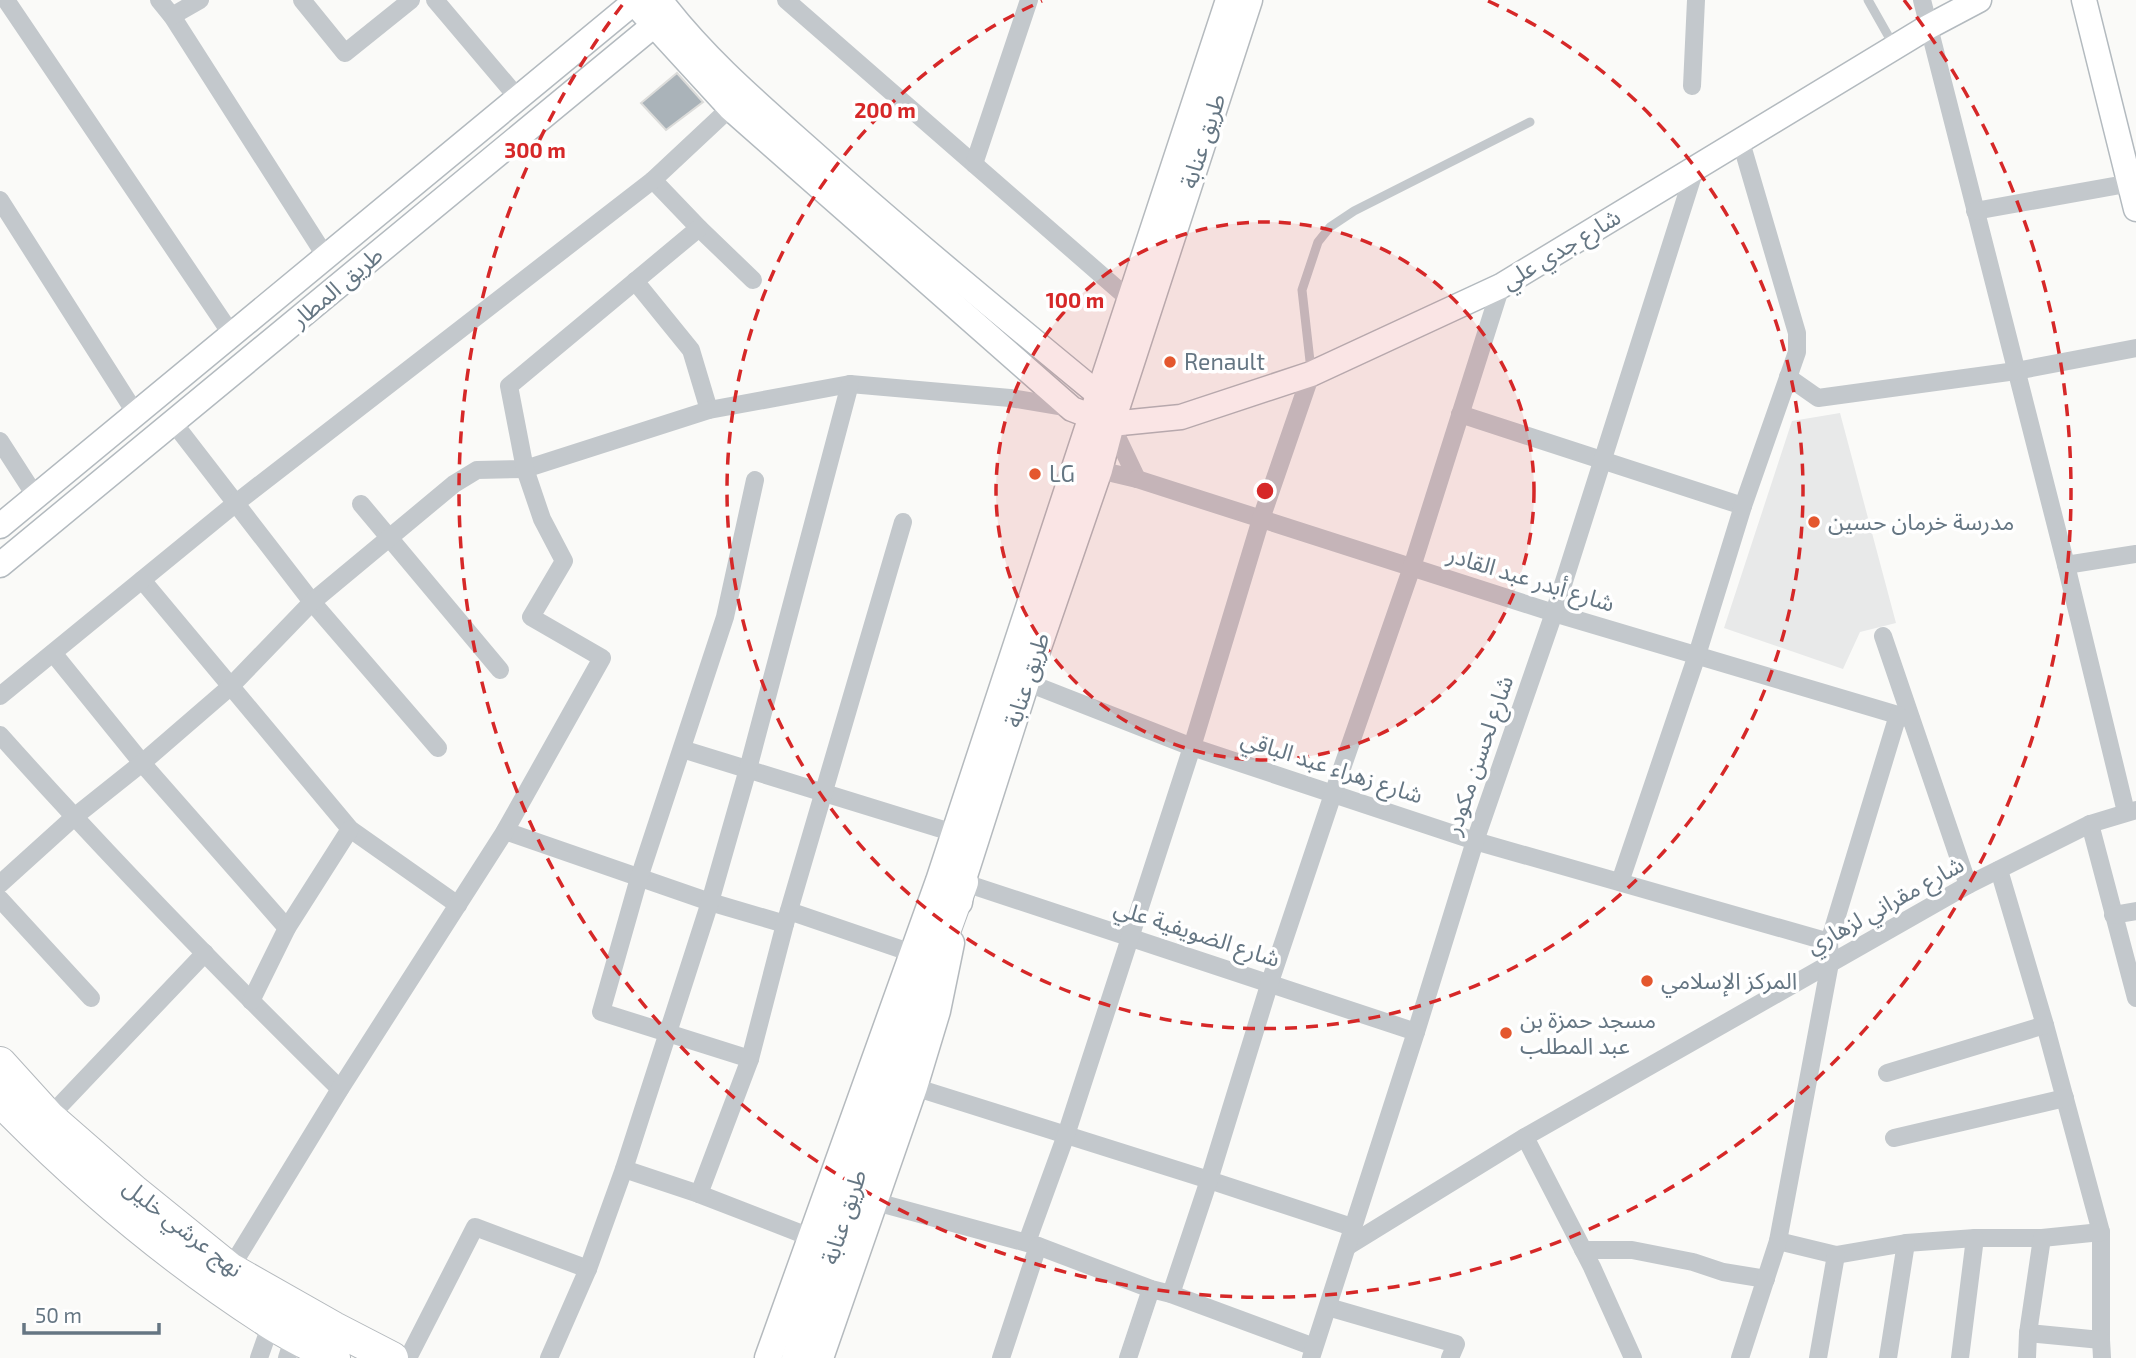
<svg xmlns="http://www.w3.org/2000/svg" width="2136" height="1358" font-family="'Exo 2','Noto Sans Arabic',sans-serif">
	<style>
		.built { fill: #e8e9e9 }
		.building { fill: #aab3b9; stroke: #dcdcda; stroke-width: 2 }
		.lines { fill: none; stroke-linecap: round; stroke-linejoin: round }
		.secondary-casing { stroke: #b3babf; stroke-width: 27 }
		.primary-casing { stroke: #b5babe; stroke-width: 29 }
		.highway-casing { stroke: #b4b9bd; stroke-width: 34 }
		.lane { stroke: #c3c8cc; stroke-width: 9 }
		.street { stroke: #c3c8cc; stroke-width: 18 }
		.secondary { stroke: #fff; stroke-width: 24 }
		.primary { stroke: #fff; stroke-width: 26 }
		.highway { stroke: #fff; stroke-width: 32 }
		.ring { fill: none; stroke: #d62828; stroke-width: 3.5; stroke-dasharray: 12 9 }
		.poi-dot { fill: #e4572e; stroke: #fff; stroke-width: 2.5 }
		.labels { text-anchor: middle; stroke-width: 7; stroke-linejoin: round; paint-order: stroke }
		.street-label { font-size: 23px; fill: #657683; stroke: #fff }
		.poi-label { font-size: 23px; fill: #657683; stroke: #fff; text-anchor: start }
		.centre { fill: #d62828; stroke: #fff; stroke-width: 3.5 }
		.ring-label { font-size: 21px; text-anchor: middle; font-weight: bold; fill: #d62828; stroke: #fff; stroke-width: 7; stroke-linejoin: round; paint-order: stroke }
	</style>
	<rect width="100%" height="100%" fill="#fafaf8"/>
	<polygon class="built" points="1840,413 1896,623 1860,632 1843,669 1724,628 1792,421"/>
	<polygon class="building" points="677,73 703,102 666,130 641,103"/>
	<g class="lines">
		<defs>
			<g id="secondary">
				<polyline points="631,0 730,108 1072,409 1111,424 1181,417 1311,374 1501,286 1928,27 1979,0"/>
				<path d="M660 0C703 57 757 103 810 150 904 234 1001 314 1098 394L1107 414"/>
				<polyline points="2084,0 2136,209"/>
				<polyline points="0,526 633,3 649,1"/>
				<polyline points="0,565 654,25 660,0"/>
			</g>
			<g id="primary">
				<polyline points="959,902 962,882 1026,682 1099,470 1111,424 1249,0"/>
				<polyline points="768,1358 939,881 1229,0"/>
				<polyline points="820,1358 914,1087 937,1011 951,943"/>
			</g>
			<g id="highway">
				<polyline points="0,1063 49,1117 135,1192 230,1269 334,1328 392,1358"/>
				<path d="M0 1100C81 1183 171 1259 269 1322 289 1335 313 1346 334 1358"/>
				<polyline points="798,1358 874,1125 962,882"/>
			</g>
		</defs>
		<use href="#secondary" class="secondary-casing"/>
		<use href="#primary" class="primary-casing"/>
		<use href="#highway" class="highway-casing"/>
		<g class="lane">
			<polyline points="1868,0 1894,46"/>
			<polyline points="1311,370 1302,290 1318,242 1330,227 1354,211 1530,122"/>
		</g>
		<g class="street">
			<polyline points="6,0 232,335"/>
			<polyline points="159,0 172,16 326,257"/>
			<polyline points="302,0 345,53 411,0"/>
			<polyline points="435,0 518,98"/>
			<polyline points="786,0 1130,300"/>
			<polyline points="1922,0 2066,565 2126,812"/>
			<polyline points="172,16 200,0"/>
			<polyline points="1692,86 1696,0"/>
			<polyline points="974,164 1029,0"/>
			<polyline points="653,180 699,228 753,280"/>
			<polyline points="0,200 136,414"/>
			<polyline points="1975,211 2136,182"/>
			<polyline points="635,281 691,350 709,410"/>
			<polyline points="1788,377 1818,398 2016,371 2136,348"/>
			<polyline points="1460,414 1743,506"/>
			<polyline points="173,422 312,602 438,748"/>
			<polyline points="0,441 36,497"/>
			<polyline points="1099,470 1137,479 1111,424"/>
			<polyline points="1137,479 1554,613 1911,719"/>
			<polyline points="361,504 500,670"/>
			<polyline points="2066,565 2136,554"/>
			<polyline points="142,580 350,829 458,905"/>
			<polyline points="1883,636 1968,885"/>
			<polyline points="53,653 142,763 287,928"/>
			<polyline points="1026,682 1192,747 1475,841 1829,942"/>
			<polyline points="0,696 236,503 653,180 730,108"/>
			<path d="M0 735C109 857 223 974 340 1089"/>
			<polyline points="682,749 954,833"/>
			<polyline points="2090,824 2136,998"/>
			<polyline points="505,831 710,902 785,924"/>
			<polyline points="1999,870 2045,1025 2101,1232 2101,1340 2102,1358"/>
			<polyline points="962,882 1416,1032"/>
			<polyline points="1620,882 1697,655 1743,506 1797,352 1797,333 1741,142"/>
			<polyline points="0,884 73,818 142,763 230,687 312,602 454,484 477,470 525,469 709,410 850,384 1010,398 1071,408"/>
			<polyline points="0,899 91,998"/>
			<polyline points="789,911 912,953"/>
			<polyline points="2113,915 2136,911"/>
			<polyline points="251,1001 287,928 350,829"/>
			<polyline points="750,1059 601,1012 639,878 725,617 755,480"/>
			<polyline points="1887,1073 2045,1025"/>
			<polyline points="914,1087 1209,1180 1352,1227"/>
			<polyline points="49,1117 205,953"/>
			<polyline points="1525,1137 1592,1267 1633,1358"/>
			<polyline points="1894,1138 2065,1098"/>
			<polyline points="624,1169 699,1194 810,1237"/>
			<polyline points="699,1194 750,1059 785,924 903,522"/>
			<polyline points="876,1202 1038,1246 1151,1289 1171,1294 1314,1347"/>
			<polyline points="1778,1241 1836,1255 1906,1243 1975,1238 2042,1238 2101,1232"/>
			<polyline points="1027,1242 1066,1135 1192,747 1261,519 1311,374"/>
			<polyline points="1348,1246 1525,1137 1968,885 2090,824 2136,810"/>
			<polyline points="1583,1250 1632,1250 1693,1262 1723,1272 1766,1279"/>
			<polyline points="230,1269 340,1089 505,831 602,658 531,617 564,561 542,519 525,469 509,386 699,228"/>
			<polyline points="1171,1294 1209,1180 1270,982 1333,794 1412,567 1501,286"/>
			<polyline points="1328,1307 1456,1344 1450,1358"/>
			<polyline points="2028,1333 2101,1340"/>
			<polyline points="259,1358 273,1318"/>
			<polyline points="287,1358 296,1330"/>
			<polyline points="408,1358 475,1227 588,1269"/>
			<polyline points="549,1358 588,1269 624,1169 710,902 748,769 850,384"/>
			<polyline points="1001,1358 1038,1246"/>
			<polyline points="1128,1358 1151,1289"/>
			<polyline points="1311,1358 1416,1032 1475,841 1554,613 1695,169"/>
			<polyline points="1740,1358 1778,1241 1830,963 1829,942 1898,715"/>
			<polyline points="1818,1358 1836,1255"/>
			<polyline points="1888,1358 1906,1243"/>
			<polyline points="1960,1358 1975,1238"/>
			<polyline points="2027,1358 2028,1333 2042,1238"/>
		</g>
		<use href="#secondary" class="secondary"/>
		<use href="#primary" class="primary"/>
		<use href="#highway" class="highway"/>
	</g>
	<circle cx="1265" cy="491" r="269" fill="#d62828" fill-opacity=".12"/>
	<g class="ring">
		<circle cx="1265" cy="491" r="269"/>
		<path d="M1488 1A538 538 0 1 1 1042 1"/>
		<path d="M1904 0A806 806 0 1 1 626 0"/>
	</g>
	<g class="poi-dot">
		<circle cx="1170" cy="362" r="7"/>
		<circle cx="1035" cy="474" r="7"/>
		<circle cx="1814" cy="522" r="7"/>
		<circle cx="1647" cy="981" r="7"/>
		<circle cx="1506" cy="1033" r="7"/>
	</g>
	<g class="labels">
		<g class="street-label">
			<text transform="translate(1203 141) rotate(-72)" y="8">طريق عنابة</text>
			<text transform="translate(1561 249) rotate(-31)" y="8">شارع جدي علي</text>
			<text transform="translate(337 287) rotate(-40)" y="8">طريق المطار</text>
			<text transform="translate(1531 579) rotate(17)" y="8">شارع أبدر عبد القادر</text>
			<text transform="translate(1027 680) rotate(-72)" y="8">طريق عنابة</text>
			<text transform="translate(1479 755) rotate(-71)" y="8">شارع لحسن مكودر</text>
			<text transform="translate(1332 767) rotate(18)" y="8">شارع زهراء عبد الباقي</text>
			<text transform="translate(1885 905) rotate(-29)" y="8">شارع مقراني لزهاري</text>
			<text transform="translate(1197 933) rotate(18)" y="8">شارع الضويفية علي</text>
			<text transform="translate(844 1217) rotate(-72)" y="8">طريق عنابة</text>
			<text transform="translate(183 1228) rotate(38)" y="8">نهج عرشي خليل</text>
		</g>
		<g class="poi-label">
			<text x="1184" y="370">Renault</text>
			<text x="1049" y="482">LG</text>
			<text x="1828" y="530">مدرسة خرمان حسين</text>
			<text x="1661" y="989">المركز الإسلامي</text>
			<text x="1520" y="1028">مسجد حمزة بن<tspan x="1520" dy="26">عبد المطلب</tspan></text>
		</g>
	</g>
	<circle cx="1265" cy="491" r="10" class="centre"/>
	<g class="ring-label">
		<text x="885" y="118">200 m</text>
		<text x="535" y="158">300 m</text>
		<text x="1075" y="308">100 m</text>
	</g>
	<path d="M24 1323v10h135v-10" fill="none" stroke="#657683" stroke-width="3.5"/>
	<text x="35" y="1323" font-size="21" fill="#657683" stroke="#ffffff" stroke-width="5" paint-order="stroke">50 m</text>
</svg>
